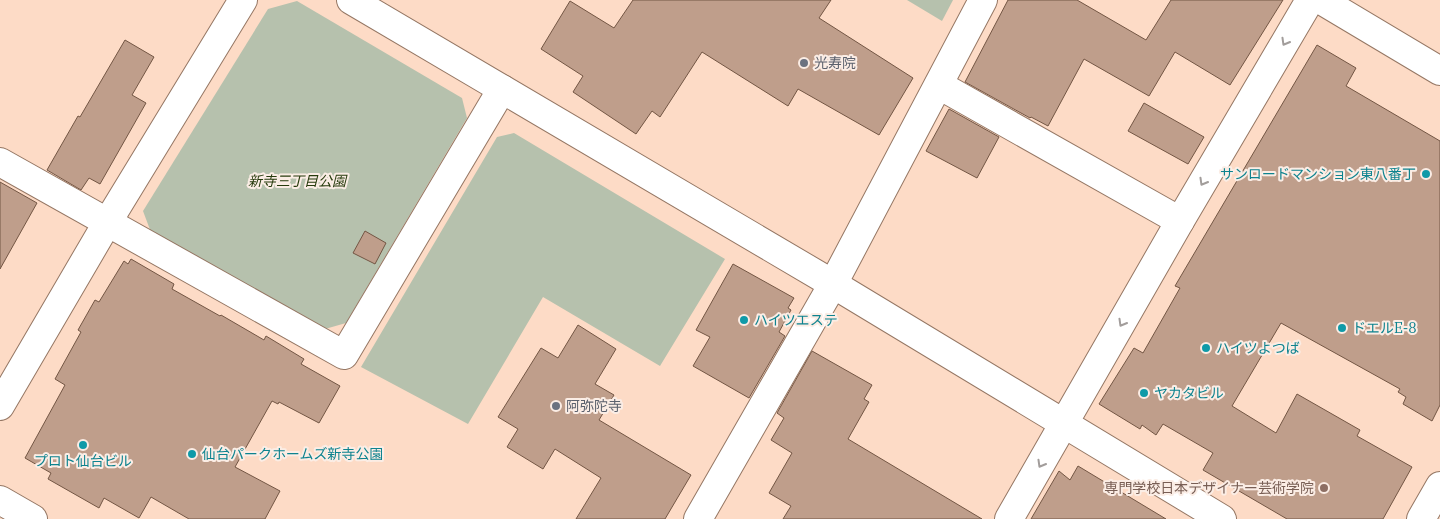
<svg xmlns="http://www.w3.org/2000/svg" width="1440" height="519" font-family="'IBM Plex Serif','Noto Sans JP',serif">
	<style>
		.green { fill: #b6c1ad }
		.building { fill: #bf9e8b; stroke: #735644 }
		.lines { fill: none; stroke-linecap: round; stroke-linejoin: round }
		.minor-casing { stroke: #957764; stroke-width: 30 }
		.tertiary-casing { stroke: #957764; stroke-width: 30 }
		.minor { stroke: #fff; stroke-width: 28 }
		.tertiary { stroke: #fff; stroke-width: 28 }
		.oneway { stroke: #a29d9b }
		.worship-dot { fill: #6b7280; stroke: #fbede5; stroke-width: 2 }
		.culture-dot { fill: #0f9aa8; stroke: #fbede5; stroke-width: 2 }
		.education-dot { fill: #8d6e63; stroke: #fbede5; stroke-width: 2 }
		.labels { text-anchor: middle; stroke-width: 4; stroke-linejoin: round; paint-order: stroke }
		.worship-label { font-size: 14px; fill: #5b616d; stroke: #fbede5; text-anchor: start }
		.culture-label { font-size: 14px; fill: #0d838f; stroke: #fbede5; text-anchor: start }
		.park-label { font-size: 14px; font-style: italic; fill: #273b0d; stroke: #fbede5 }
		.education-label { font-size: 14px; fill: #785e54; stroke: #fbede5; text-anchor: end }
	</style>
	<rect width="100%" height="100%" fill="#fddbc6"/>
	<g class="green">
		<polygon points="907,0 953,0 942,21"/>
		<polygon points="297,1 462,98 467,118 346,323 325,329 152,235 143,211 268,9"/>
		<polygon points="514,133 725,259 660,366 543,297 468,424 361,367 497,137"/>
	</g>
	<g class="building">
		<polygon points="633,0 831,0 819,18 913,78 879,135 798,89 788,106 702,52 660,117 652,111 636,134 573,92 583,76 541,49 570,1 614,28"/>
		<polygon points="1008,0 1077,0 1146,40 1171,0 1283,0 1230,85 1175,52 1149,96 1084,59 1048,126 1031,117 1030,118 965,82"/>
		<polygon points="125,40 154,57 132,95 146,103 100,184 89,178 81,190 47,170 78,116 80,117"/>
		<polygon points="1317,45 1356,68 1346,86 1440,141 1440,405 1432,421 1403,404 1406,397 1398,392 1400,389 1281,323 1232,406 1276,433 1297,394 1360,430 1357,436 1412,467 1383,519 1287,519 1203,470 1213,453 1163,424 1156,435 1142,425 1140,429 1099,404 1134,348 1143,353 1180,288 1175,286"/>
		<polygon points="1144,103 1204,137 1188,164 1128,131"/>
		<polygon points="949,109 999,137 977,178 926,151"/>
		<polygon points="0,182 37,203 0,269"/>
		<polygon points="365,231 386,243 375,264 353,253"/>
		<polygon points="131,259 174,284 172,289 220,316 221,315 264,340 266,336 304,359 301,364 340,386 319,423 279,402 278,404 272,401 235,467 280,491 265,519 189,519 151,497 139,518 104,498 99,508 48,479 51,473 25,458 65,385 55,379 81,332 78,330 95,300 99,302 124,261 128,264"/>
		<polygon points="733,264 794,298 788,308 791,310 779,332 785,336 749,398 693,366 710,337 696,330"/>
		<polygon points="578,325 616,349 595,384 614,395 599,420 691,475 665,519 576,519 601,478 555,449 543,469 507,447 518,429 498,417 541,348 558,358"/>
		<polygon points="812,351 872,385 864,399 869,402 848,439 982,519 783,519 791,506 769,493 792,453 771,440 784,418 777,413"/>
		<polygon points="1078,466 1166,519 1031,519 1059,471 1070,480"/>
	</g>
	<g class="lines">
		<defs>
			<g id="minor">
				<polyline points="939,85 1180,221"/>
				<polyline points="0,162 344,355 502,89"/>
				<polyline points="698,519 833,284 983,0"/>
				<polyline points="1009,519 1180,221 1310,0"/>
				<polyline points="1421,519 1440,486"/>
			</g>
			<g id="tertiary">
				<polyline points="351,0 833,284 1222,519"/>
				<polyline points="1321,0 1440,71"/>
				<polyline points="0,406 107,223 243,0"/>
				<polyline points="0,500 33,519"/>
			</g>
		</defs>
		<use href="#minor" class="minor-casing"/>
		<use href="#tertiary" class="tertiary-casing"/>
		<use href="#minor" class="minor"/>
		<use href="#tertiary" class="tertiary"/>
	</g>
	<defs><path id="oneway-chevron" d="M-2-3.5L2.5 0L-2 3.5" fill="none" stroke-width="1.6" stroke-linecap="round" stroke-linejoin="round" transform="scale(1.25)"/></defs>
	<g class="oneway">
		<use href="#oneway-chevron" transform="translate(1285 42) rotate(120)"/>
		<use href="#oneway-chevron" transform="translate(1203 182) rotate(120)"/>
		<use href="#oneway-chevron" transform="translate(1122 323) rotate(120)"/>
		<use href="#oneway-chevron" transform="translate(1041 464) rotate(120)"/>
	</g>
	<g class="worship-dot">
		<circle cx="804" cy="63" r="5"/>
		<circle cx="556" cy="406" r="5"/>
	</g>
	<g class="culture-dot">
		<circle cx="1426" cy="174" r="5"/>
		<circle cx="744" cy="320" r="5"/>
		<circle cx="1342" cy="328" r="5"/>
		<circle cx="1206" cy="348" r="5"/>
		<circle cx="1144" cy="393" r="5"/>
		<circle cx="83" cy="445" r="5"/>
		<circle cx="192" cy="454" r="5"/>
	</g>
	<circle class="education-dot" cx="1324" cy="488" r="5"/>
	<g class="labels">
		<g class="worship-label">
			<text x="814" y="68">光寿院</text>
			<text x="566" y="411">阿弥陀寺</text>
		</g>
		<g class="culture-label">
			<text x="1416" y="179" text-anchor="end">サンロードマンション東八番丁</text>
			<text x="754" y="325">ハイツエステ</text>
			<text x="1352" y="333">ドエルE-8</text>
			<text x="1216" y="353">ハイツよつば</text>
			<text x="1154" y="398">ヤカタビル</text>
			<text x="202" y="459">仙台パークホームズ新寺公園</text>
			<text x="83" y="466" text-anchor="middle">プロト仙台ビル</text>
		</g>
		<g class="park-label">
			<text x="297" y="186">新寺三丁目公園</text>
		</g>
		<g class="education-label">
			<text x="1314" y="493">専門学校日本デザイナー芸術学院</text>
		</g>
	</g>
</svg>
